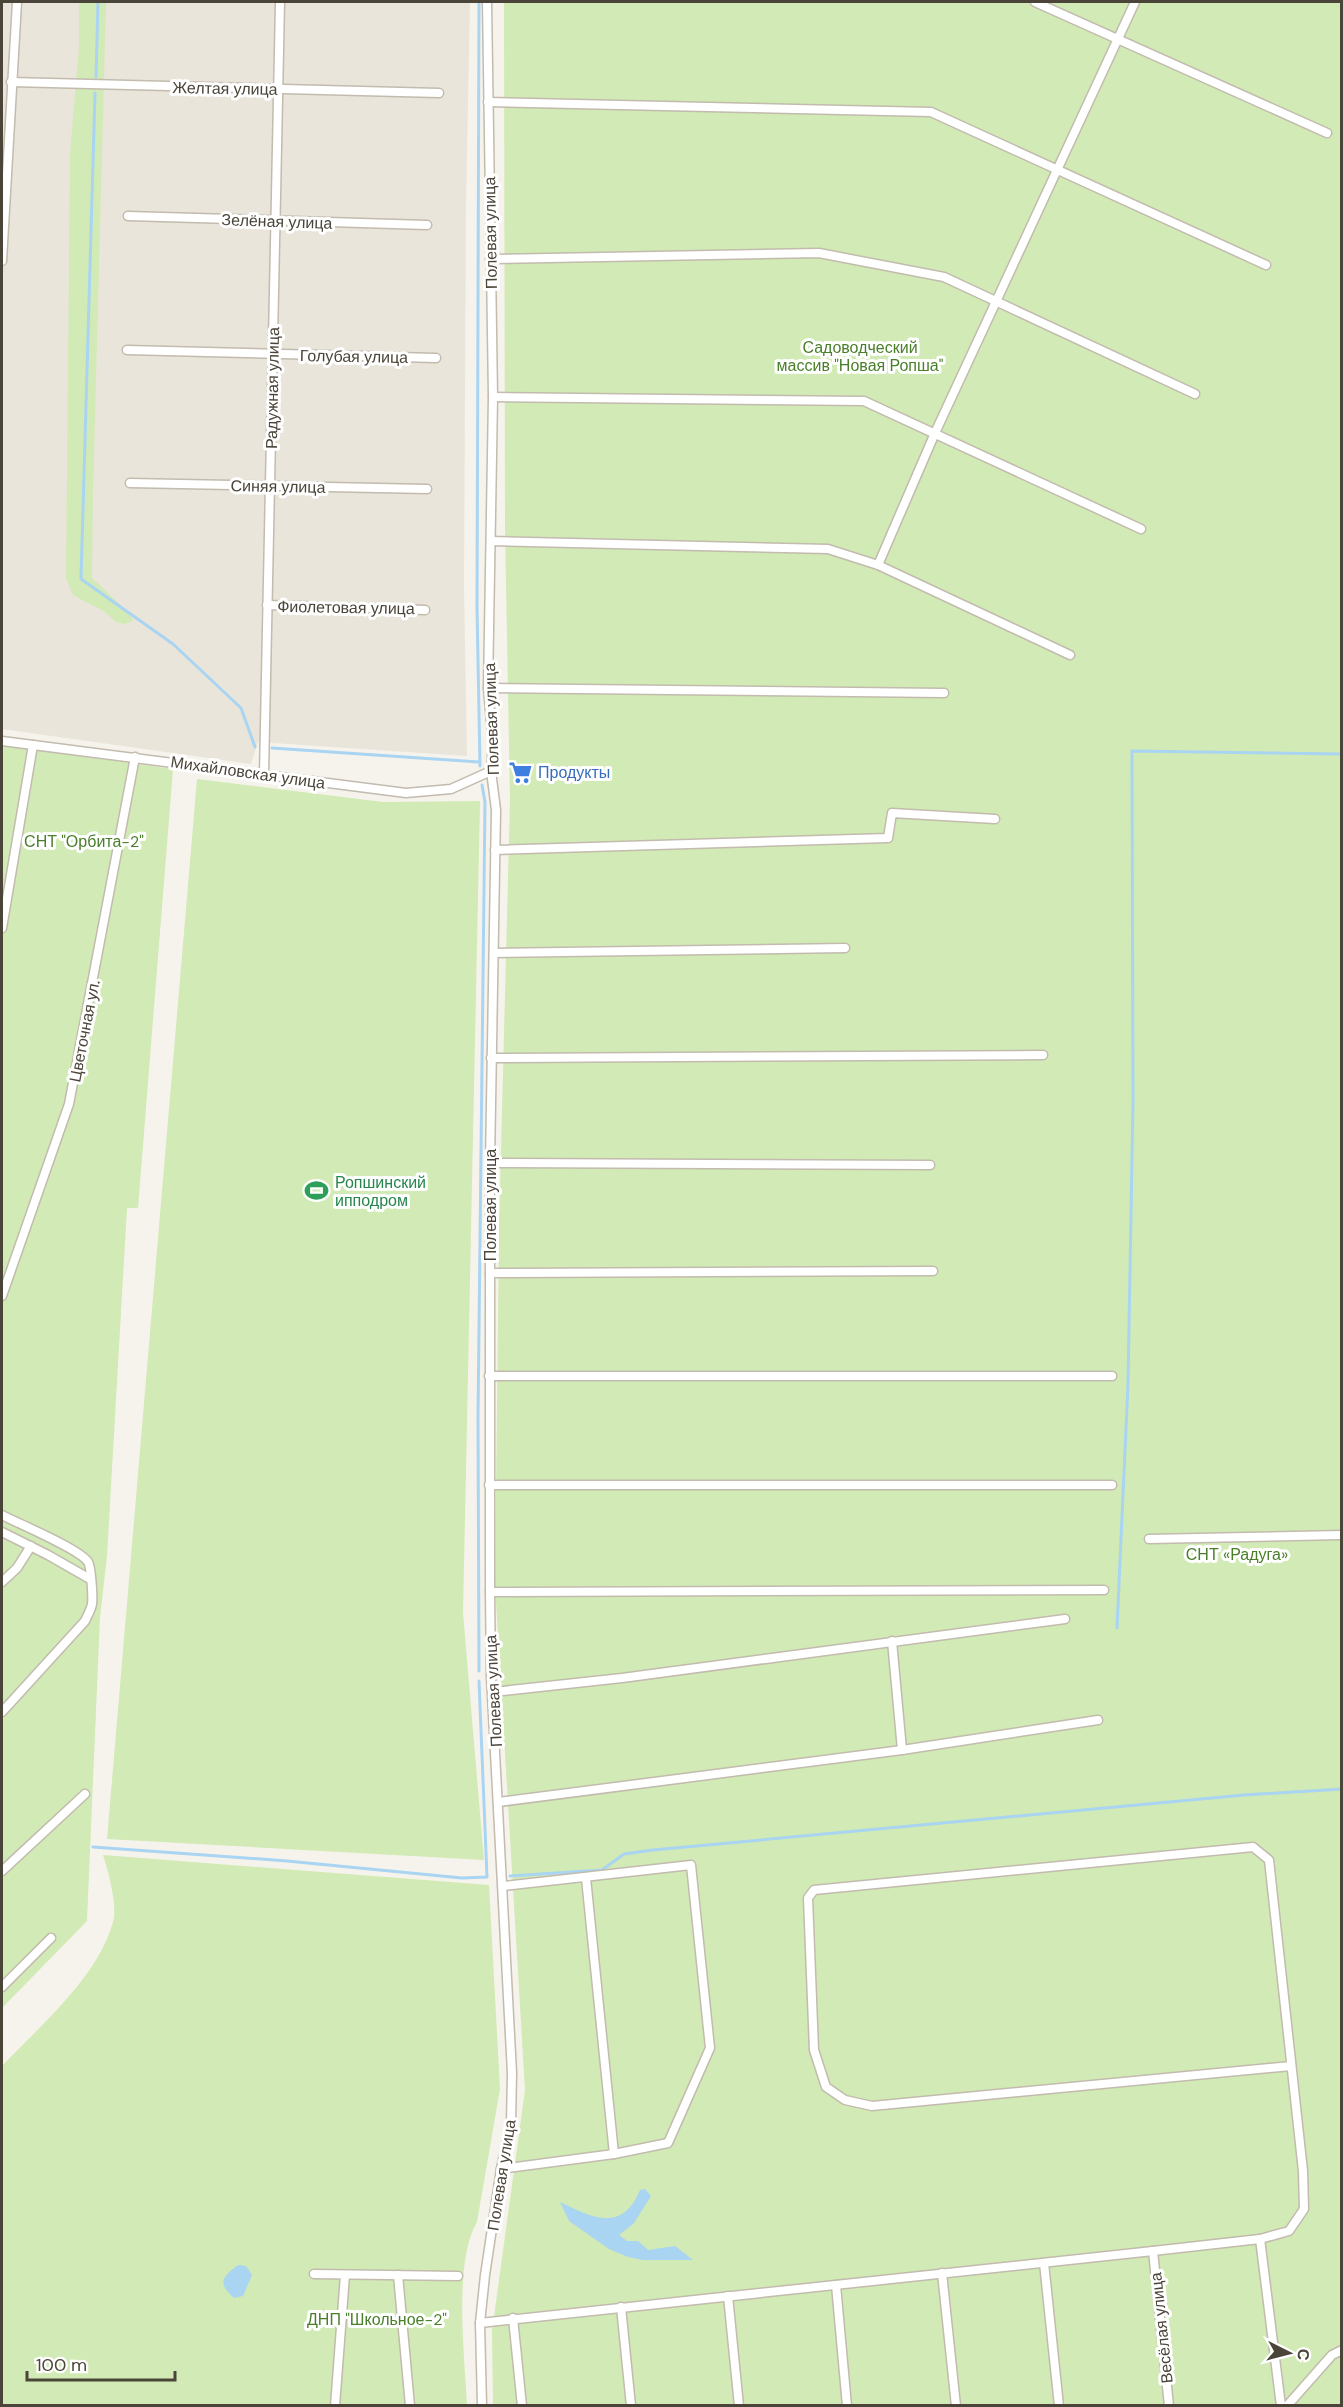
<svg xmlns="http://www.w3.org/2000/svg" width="1343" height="2407" font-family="'DM Sans',sans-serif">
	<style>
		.residential { fill: #eae5da }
		.green { fill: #d2eab5 }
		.water { fill: #a9d4f2 }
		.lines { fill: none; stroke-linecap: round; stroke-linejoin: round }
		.stream { stroke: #a9d4f2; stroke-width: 3 }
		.minor-casing { stroke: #c2bbae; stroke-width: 11 }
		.minor { stroke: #fff; stroke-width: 8 }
		.labels { text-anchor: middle; stroke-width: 6; stroke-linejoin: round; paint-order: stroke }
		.street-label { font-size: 16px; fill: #4b4439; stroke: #fff }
		.park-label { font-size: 16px; fill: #4a7f2a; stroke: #fff }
		.shop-label { font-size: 16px; fill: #366cbe; stroke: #fff; text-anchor: start }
		.leisure-label { font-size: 16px; fill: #27864d; stroke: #fff; text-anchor: start }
	</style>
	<rect width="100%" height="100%" fill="#f6f3ec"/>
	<polygon class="residential" points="2,2 470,2 466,205 464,585 467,756 258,742 251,764 2,729"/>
	<g class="green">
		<polygon points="79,2 106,2 93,493 92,578 131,615 133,621 124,624 116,622 105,612 73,595 66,578 70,153 79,48"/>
		<polygon points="504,2 1341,2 1341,2405 493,2406 492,2331 525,2090 495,1585 499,1229 510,800 505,530"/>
		<polygon points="2,745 173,769 138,1208 127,1208 107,1556 100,1617 87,1921 2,2008"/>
		<polygon points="197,779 383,802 480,801 463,1613 484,1860 107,1839"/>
		<path d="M103 1855 489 1885 500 2089 477 2222C453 2262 465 2358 467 2405L2 2406V2066C40 2026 98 1977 113 1922 118 1907 108 1870 103 1855Z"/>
	</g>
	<g class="water">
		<path d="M645 2189 651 2196 634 2223 619 2235 627 2241H638L648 2250 675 2246 693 2260H643L628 2257 609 2249 569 2221 560 2202C593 2218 622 2233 640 2190Z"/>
		<path d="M238 2265 246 2266 252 2275 243 2296 234 2298C217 2283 222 2277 238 2265Z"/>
	</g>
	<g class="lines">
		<g class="stream">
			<polyline points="479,2 477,607 480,766"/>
			<polyline points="96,77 98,2"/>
			<polyline points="95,93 81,579 173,644 241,708 255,747"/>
			<polyline points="272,748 479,762"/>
			<polyline points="1117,1628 1128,1384 1133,1102 1132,751 1342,754"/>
			<polyline points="479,1671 478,1417 485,802 482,785"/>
			<polyline points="93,1847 287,1861 462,1878 487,1877 479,1681"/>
			<polyline points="510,1876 602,1870 624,1854 653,1850 1244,1795 1342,1789"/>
		</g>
		<defs>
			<g id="minor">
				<polyline points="1035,2 1327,133"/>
				<polyline points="11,82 439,93"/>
				<polyline points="488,102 931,112 1266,265"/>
				<polyline points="128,216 427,225"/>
				<polyline points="490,259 819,253 944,277 1195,394"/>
				<polyline points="2,261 17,2"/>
				<polyline points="127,350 436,358"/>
				<polyline points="493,397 864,401 1141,529"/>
				<polyline points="130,483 427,489"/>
				<polyline points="491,541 828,549 878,565 1070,655"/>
				<polyline points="878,565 935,433 1135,2"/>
				<polyline points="267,605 425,610"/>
				<polyline points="488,688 944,693"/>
				<polyline points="2,741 406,793 451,789 491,771"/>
				<polyline points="264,774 280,2"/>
				<polyline points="495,850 888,838 892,813 995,819"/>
				<polyline points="2,928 33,745"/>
				<polyline points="494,953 845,948"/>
				<polyline points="491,1058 1043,1055"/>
				<polyline points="490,1163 930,1165"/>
				<polyline points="490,1273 933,1271"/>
				<polyline points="2,1296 69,1104 135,757"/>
				<polyline points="489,1376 1112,1376"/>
				<polyline points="489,1485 1112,1485"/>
				<path d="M2 1515C19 1524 80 1549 88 1562 91 1566 93 1597 92 1604 91 1610 87 1616 85 1621L2 1712"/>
				<polyline points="2,1532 48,1555 90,1579"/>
				<polyline points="1149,1539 1342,1535"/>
				<polyline points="2,1582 17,1568 31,1546"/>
				<polyline points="490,1592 1104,1590"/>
				<polyline points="892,1641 902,1750"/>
				<polyline points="493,1692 622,1678 1065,1619"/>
				<polyline points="499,1802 902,1750 1098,1720"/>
				<polyline points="2,1871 85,1794"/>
				<polyline points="586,1878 614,2154"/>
				<polyline points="2,1987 51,1938"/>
				<polyline points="501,2169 614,2154 668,2143 710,2048 691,1865 504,1886"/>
				<polyline points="1260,2239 1281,2406"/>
				<polyline points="1153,2251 1169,2406"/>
				<polyline points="1044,2263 1059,2406"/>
				<polyline points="942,2273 956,2406"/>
				<polyline points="314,2274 458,2276"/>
				<polyline points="398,2275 410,2406"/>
				<polyline points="836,2285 847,2406"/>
				<polyline points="728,2296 739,2406"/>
				<polyline points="621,2307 631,2406"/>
				<polyline points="513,2318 522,2406"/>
				<polyline points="480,2323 1153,2251 1260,2239 1289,2231 1304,2209 1303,2171 1269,1860 1253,1847 814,1890 808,1898 814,2050 826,2087 845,2100 872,2106 1291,2066"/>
				<polyline points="335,2406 345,2275"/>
				<polyline points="482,2406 480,2323 485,2275 501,2169 511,2123 512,2073 491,1677 490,1592 490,1163 496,810 491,771 493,745 488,688 493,397 487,2"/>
				<polyline points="1287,2406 1332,2355 1342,2350"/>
			</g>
		</defs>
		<use href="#minor" class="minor-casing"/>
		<use href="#minor" class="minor"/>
	</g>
	<defs>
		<symbol id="supermarket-bare" viewBox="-9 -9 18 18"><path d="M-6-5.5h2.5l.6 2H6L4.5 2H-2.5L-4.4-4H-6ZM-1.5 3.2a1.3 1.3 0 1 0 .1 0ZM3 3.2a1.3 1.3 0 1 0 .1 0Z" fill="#3f7fe0" stroke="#fff" stroke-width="2.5" paint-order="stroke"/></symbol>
		<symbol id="stadium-bare" viewBox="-9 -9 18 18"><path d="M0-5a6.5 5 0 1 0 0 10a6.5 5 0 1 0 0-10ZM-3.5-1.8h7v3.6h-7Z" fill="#2e9e5b" stroke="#fff" stroke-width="2.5" paint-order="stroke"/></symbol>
	</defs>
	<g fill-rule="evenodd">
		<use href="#supermarket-bare" x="504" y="756" width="33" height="33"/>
		<use href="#stadium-bare" x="300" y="1174" width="33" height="33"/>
	</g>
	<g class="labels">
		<g class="street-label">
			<text transform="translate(225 88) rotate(1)" y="6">Желтая улица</text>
			<text transform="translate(277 221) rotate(2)" y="6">Зелёная улица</text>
			<text transform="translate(490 233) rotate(-91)" y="6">Полевая улица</text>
			<text transform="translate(354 356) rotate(1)" y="6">Голубая улица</text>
			<text transform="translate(272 388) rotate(-89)" y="6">Радужная улица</text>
			<text transform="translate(278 486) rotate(1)" y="6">Синяя улица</text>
			<text transform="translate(346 607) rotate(1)" y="6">Фиолетовая улица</text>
			<text transform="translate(491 719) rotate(-92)" y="6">Полевая улица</text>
			<text transform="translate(248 772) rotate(8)" y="6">Михайловская улица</text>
			<text transform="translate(84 1031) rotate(-79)" y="6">Цветочная ул.</text>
			<text transform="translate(490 1205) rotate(-90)" y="6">Полевая улица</text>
			<text transform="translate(493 1691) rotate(-93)" y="6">Полевая улица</text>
			<text transform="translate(501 2175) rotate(-81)" y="6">Полевая улица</text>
			<text transform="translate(1161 2328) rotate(-96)" y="6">Весёлая улица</text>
		</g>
		<g class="park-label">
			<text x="860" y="353">Садоводческий<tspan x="860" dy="18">массив "Новая Ропша"</tspan></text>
			<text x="84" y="847">СНТ "Орбита-2"</text>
			<text x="1237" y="1560">СНТ «Радуга»</text>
			<text x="377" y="2325">ДНП "Школьное-2"</text>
		</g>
		<g class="shop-label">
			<text x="538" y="778">Продукты</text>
		</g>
		<g class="leisure-label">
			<text x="335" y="1188">Ропшинский<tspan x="335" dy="18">ипподром</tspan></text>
		</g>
	</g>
	<rect width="1343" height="2407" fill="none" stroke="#4b4439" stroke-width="6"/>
	<g transform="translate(1289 2353) rotate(96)" stroke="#ffffff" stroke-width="4.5" paint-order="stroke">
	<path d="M0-4.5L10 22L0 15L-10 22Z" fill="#4b4439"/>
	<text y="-9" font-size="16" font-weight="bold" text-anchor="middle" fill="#4b4439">С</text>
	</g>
	<path d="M27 2371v9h148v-9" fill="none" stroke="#4b4439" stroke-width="3"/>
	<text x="36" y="2371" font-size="18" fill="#4b4439" stroke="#ffffff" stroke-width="4.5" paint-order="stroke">100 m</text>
</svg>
